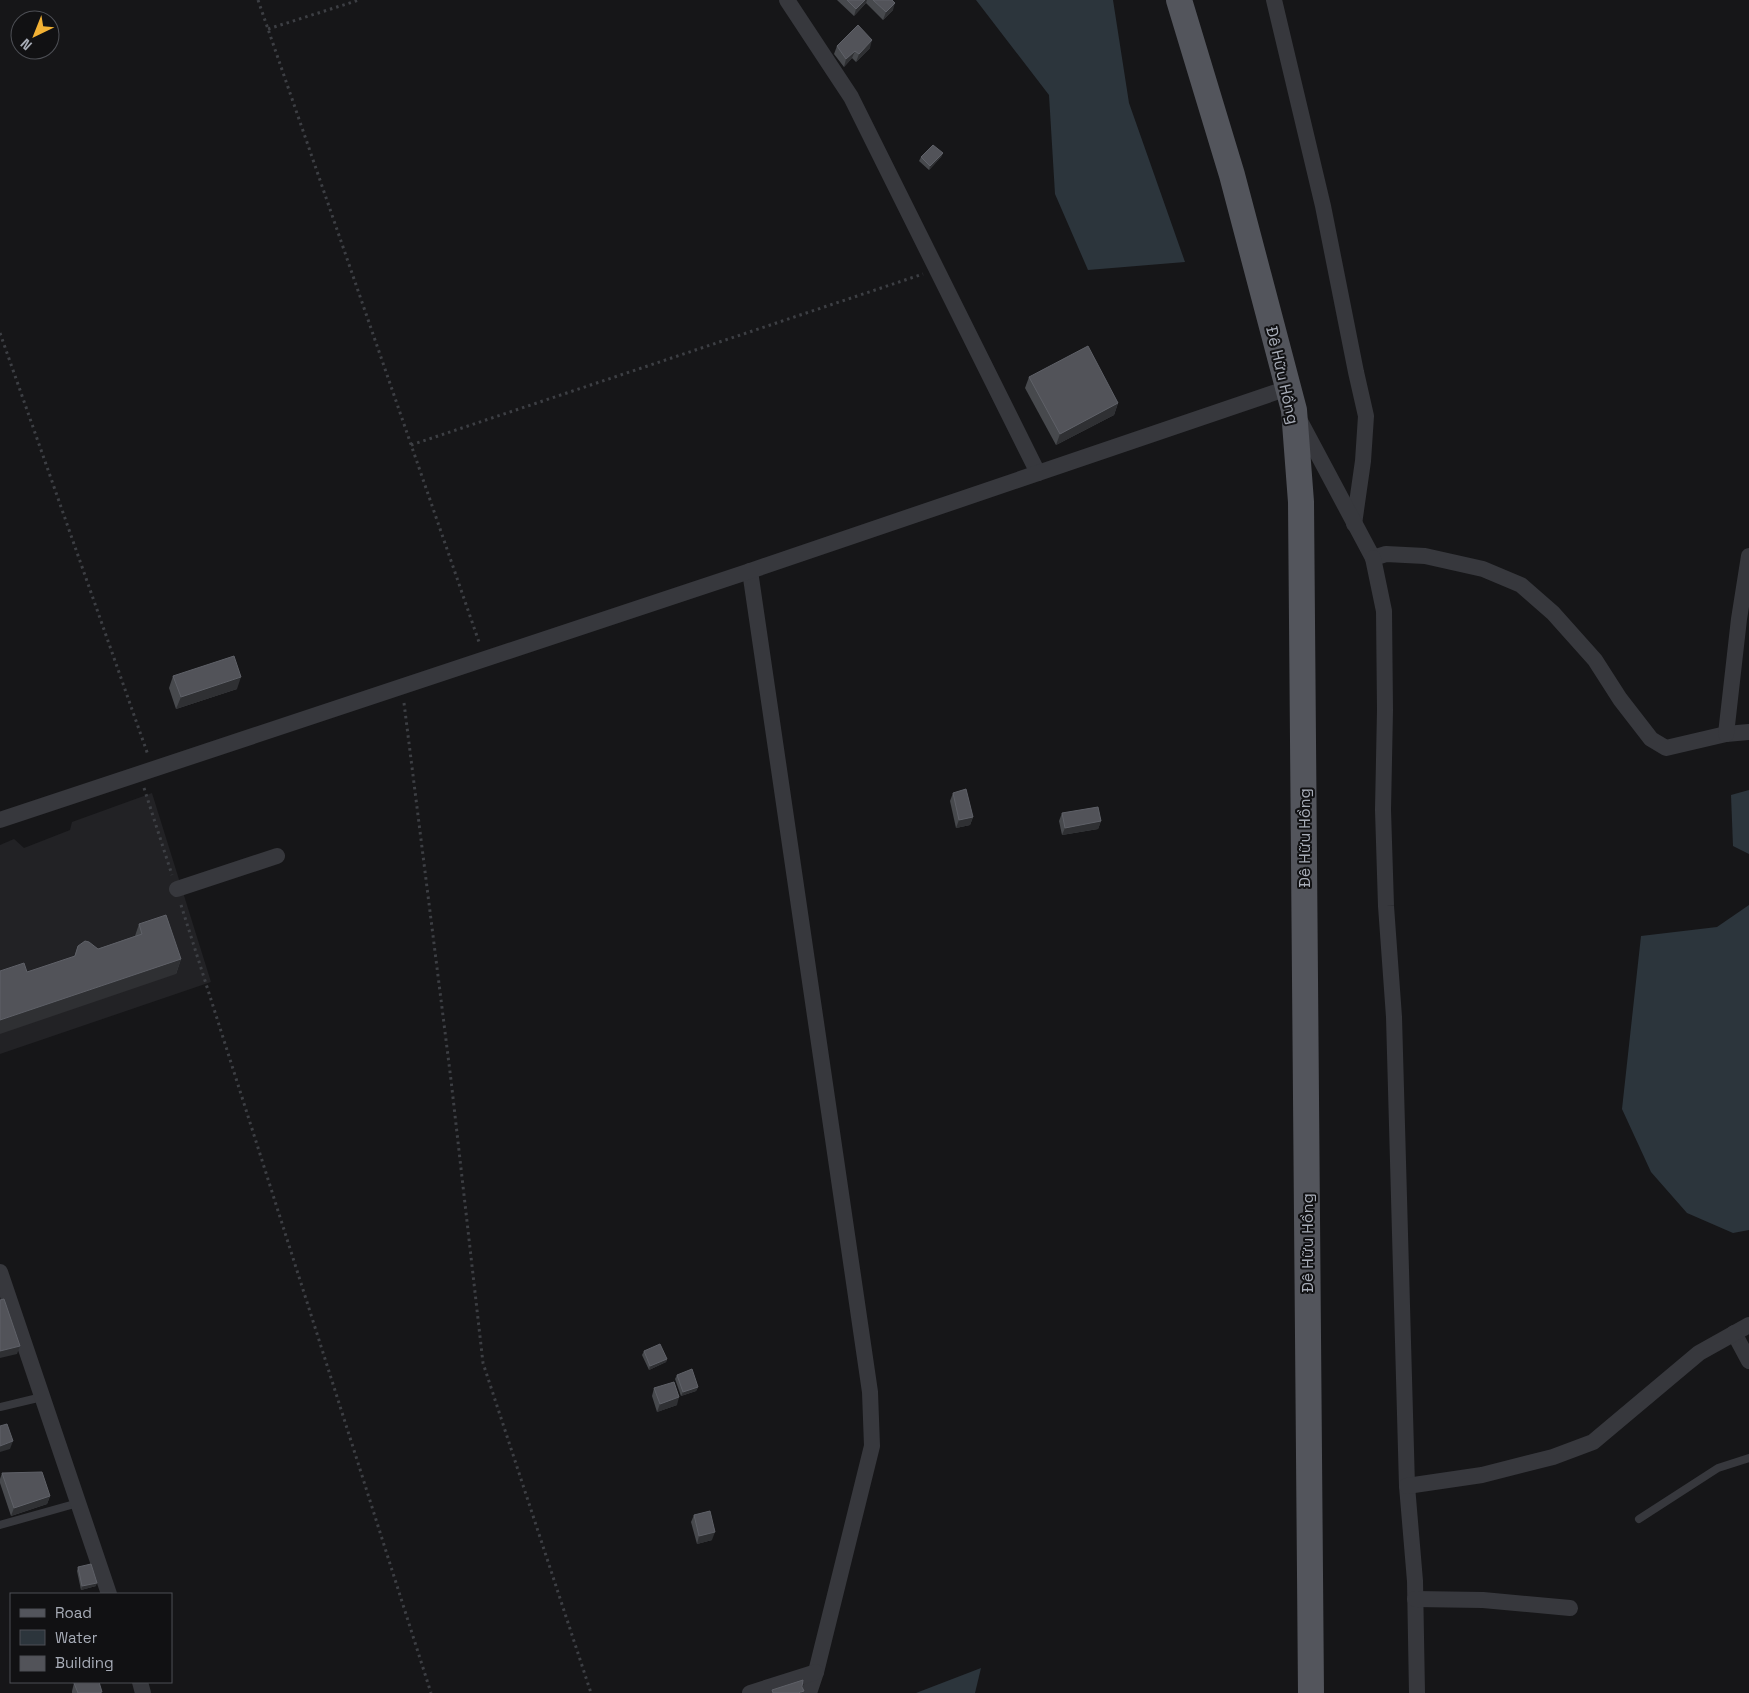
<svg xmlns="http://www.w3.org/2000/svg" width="1749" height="1693" font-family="'Space Grotesk',sans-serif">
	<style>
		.built { fill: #222225 }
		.water { fill: #2c353c }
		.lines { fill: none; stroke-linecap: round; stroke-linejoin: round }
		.path { stroke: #3d3f44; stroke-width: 3; stroke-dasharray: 2.5 4; stroke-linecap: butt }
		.service { stroke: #37383d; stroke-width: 8 }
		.minor { stroke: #37383d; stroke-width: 16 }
		.primary { stroke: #53555c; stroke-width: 26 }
		.wall { fill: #47494d }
		.shaded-wall { fill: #2f3033 }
		.building { fill: #525359; stroke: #5f6168 }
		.labels { text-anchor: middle; stroke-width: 4; stroke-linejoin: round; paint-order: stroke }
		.street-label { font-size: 16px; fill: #a8adb8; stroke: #111113 }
	</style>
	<rect width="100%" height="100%" fill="#161618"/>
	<polygon class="built" points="152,793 211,982 0,1054 0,845 14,839 24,848 70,830 72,822"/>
	<g class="water">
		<polygon points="976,0 1113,0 1129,103 1185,262 1088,270 1055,194 1049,95"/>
		<polygon points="1749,790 1749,854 1733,846 1731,795"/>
		<polygon points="1749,905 1749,1230 1733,1233 1687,1213 1651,1172 1622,1109 1641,936 1717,927"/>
		<polygon points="981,1668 975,1693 916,1693"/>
	</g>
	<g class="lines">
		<g class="path">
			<polyline points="258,0 480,645"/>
			<polyline points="268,29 359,0"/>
			<polyline points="0,333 148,755"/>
			<polyline points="411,445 923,274"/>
			<polyline points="404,703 451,1080 483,1363 591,1693"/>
			<polyline points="144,788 172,875"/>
			<polyline points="181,905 431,1693"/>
		</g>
		<g class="service">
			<polyline points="0,1407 42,1397"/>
			<polyline points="1639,1519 1718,1468 1749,1458"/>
			<polyline points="0,1525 78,1503"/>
		</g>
		<g class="minor">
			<polyline points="787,0 851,97 1038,473"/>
			<polyline points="1274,0 1323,206 1356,372 1366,416 1363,461 1354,524"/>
			<polyline points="1300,421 1373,558 1386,554 1425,556 1483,569 1521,585 1553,613 1595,660 1620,699 1651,739 1666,748 1726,734 1749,732"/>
			<polyline points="1373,558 1384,611 1385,710 1383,810 1386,906 1394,1017 1407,1486 1415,1581 1417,1693"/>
			<polyline points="750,571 870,1392 872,1446 816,1672 809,1693"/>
			<polyline points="1726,734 1739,619 1749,556"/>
			<polyline points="0,820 750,571 1288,388"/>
			<polyline points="177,889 277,856"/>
			<polyline points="0,1272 109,1594"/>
			<polyline points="1734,1333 1749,1361"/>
			<polyline points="1407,1486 1482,1475 1553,1457 1593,1442 1699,1353 1749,1325"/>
			<polyline points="1415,1599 1483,1600 1570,1608"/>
			<polyline points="140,1682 143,1693"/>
			<polyline points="750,1693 816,1672"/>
		</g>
		<polyline class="primary" points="1179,0 1232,175 1294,410 1301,502 1311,1693"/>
	</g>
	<g class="wall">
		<polygon points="837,0 892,0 893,10 883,20 866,3 854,16"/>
		<polygon points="837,46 870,48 856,62 852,58 844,67 834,54"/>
		<polygon points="943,153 941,157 929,170 919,161 921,157"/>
		<polygon points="1029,377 1118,403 1114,415 1056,445 1025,388"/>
		<polygon points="173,676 237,689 176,709 169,688"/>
		<polygon points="953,793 973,817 970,825 956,828 950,801"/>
		<polygon points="1062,813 1101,821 1098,829 1062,835 1059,821"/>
		<polygon points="139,924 181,959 176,974 27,972 74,957 78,946 98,949 135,936"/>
		<polygon points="644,1351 667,1359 666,1362 649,1370 642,1355"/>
		<polygon points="677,1375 698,1387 696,1391 681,1396 675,1379"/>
		<polygon points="654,1388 677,1405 657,1412 652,1396"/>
		<polygon points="2,1473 50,1496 47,1504 11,1516 0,1483 0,1479"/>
		<polygon points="694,1515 712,1540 697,1544 691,1522"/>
		<polygon points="78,1567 96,1586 81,1590 77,1571"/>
		<polygon points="74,1683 102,1693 72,1693 72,1691"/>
	</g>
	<g class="shaded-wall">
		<polygon points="865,0 867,0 866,3 854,16 856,9"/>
		<polygon points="895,3 893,10 883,20 886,12"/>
		<polygon points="872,40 870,48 856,62 859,54"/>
		<polygon points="855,51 852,58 844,67 846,59"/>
		<polygon points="943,153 941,157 929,170 930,166"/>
		<polygon points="1118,403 1114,415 1056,445 1060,434"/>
		<polygon points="241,677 237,689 176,709 181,697"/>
		<polygon points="973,817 970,825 956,828 959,820"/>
		<polygon points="1101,821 1098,829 1062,835 1065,828"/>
		<polygon points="181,959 176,974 0,1034 0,1020"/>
		<polygon points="20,1346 17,1354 0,1358 0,1351"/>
		<polygon points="667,1359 666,1362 649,1370 650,1366"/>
		<polygon points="698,1387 696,1391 681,1396 683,1392"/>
		<polygon points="679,1397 677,1405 657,1412 660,1404"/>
		<polygon points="13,1441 10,1449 0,1452 0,1446"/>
		<polygon points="50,1496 47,1504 11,1516 14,1508"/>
		<polygon points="715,1532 712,1540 697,1544 699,1536"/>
		<polygon points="97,1583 96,1586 81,1590 82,1586"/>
	</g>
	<g class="building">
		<polygon points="847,0 865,0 856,9"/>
		<polygon points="873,0 892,0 895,3 886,12"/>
		<polygon points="858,25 872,40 859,54 855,51 846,59 837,46"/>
		<polygon points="933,145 943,153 930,166 921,157"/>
		<polygon points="1088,346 1118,403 1060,434 1029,377"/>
		<polygon points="234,656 241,677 181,697 173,676"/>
		<polygon points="966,789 973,817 959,820 953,793"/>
		<polygon points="1098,807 1101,821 1065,828 1062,813"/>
		<polygon points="166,915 181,959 0,1020 0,971 24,963 27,972 75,956 78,946 85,941 89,942 98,949 142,934 139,924"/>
		<polygon points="4,1299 20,1346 0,1351 0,1300"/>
		<polygon points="660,1344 667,1359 650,1366 644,1351"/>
		<polygon points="692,1369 698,1387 683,1392 677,1375"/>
		<polygon points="674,1382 679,1397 660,1404 654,1388"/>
		<polygon points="7,1424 13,1441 0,1446 0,1426"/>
		<polygon points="42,1472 50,1496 14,1508 2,1473"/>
		<polygon points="710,1511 715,1532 699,1536 694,1515"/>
		<polygon points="91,1564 97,1583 82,1586 78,1567"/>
		<polygon points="803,1680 802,1687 804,1691 798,1693 773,1693 772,1690"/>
		<polygon points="80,1682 99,1682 102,1692 99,1693 78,1693 74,1683"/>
	</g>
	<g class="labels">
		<g class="street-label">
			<text transform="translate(1283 375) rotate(77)" y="6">Đê Hữu Hồng</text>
			<text transform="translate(1304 838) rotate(-90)" y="6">Đê Hữu Hồng</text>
			<text transform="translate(1307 1243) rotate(-90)" y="6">Đê Hữu Hồng</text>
		</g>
	</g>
	<rect x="10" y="1593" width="162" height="90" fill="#111113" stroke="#4d4f55"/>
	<rect x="20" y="1609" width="25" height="8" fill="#53555c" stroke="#4d4f55"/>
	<text x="55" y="1618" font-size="15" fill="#a8adb8">Road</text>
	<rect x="20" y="1630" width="25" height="15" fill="#2c353c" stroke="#4d4f55"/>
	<text x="55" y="1643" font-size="15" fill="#a8adb8">Water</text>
	<rect x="20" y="1656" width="25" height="15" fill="#525359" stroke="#4d4f55"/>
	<text x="55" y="1668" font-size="15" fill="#a8adb8">Building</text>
	<g transform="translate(35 35) rotate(223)"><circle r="24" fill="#111113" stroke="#4d4f55"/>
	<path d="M0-4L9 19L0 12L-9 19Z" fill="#f2b134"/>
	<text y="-8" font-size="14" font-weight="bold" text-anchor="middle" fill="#a8adb8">N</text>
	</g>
</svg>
